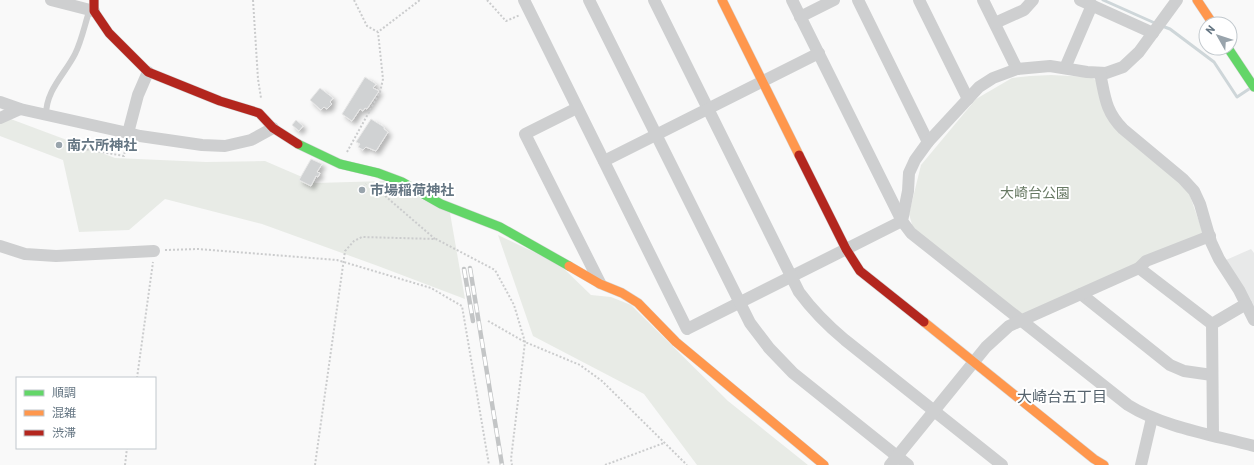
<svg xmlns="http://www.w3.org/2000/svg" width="1254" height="465" font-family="Barlow,'Noto Sans JP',sans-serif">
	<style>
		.built { fill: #e8e9e9 }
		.green { fill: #e8ebe6 }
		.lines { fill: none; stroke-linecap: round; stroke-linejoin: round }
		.stream { stroke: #ced6d9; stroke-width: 3 }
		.building { fill: #d0d2d3; stroke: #e8e8e8; filter: url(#shadow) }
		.fast-casing { stroke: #d5d6d7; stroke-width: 10 }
		.slow-casing { stroke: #d5d6d7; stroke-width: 10 }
		.jam-casing { stroke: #d5d6d7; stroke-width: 10 }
		.path { stroke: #cbcccd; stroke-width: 2; stroke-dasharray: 2 2; stroke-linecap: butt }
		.lane { stroke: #cecfd0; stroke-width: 6 }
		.street { stroke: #cecfd0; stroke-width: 12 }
		.fast { stroke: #63d668; stroke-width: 9 }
		.slow { stroke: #ff974d; stroke-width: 9 }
		.jam { stroke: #b3261e; stroke-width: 9 }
		.rail-casing { stroke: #c3c5c6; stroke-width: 4.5 }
		.rail { stroke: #fff; stroke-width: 3; stroke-dasharray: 9; stroke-linecap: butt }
		.poi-dot { fill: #99a4ac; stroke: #fff; stroke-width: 1.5 }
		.labels { text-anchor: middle; stroke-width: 4; stroke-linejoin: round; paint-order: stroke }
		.poi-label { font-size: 14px; font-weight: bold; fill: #657683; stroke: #fff; text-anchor: start }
		.park-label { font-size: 14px; fill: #687a64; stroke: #fff }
		.neighbourhood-label { font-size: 15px; fill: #57646e; stroke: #fff }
	</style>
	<defs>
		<filter id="shadow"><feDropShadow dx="3.5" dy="3.5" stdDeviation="2" flood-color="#0004"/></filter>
	</defs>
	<rect width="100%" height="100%" fill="#f9f9f9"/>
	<polygon class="built" points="1251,249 1254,253 1254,309 1226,260"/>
	<g class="green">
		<polygon points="1051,75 1090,77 1096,80 1104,104 1188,190 1203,233 1026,314 1019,314 913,228 909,214 921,165 976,99 1012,78 1030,76"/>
		<polygon points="0,115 115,158 206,162 265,161 316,183 385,181 450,213 465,299 378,266 262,224 165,199 129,230 79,232 63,160 0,136"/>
		<polygon points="498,235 559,264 591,295 611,297 631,305 728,401 808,465 697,465 644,394 533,336"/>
	</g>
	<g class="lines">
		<g class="stream">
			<polyline points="1103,0 1157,24"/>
			<polyline points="1162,26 1170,29 1214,62 1237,97 1249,89"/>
		</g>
	</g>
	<g class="building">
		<polygon points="365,77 376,84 373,88 379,91 367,109 365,108 363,111 360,109 352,121 342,114"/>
		<polygon points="320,88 333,98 330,102 332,104 327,109 324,107 321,110 310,100"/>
		<polygon points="371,119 384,127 384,129 388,132 376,151 366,147 363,150 358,147 360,144 356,142"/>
		<polygon points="296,120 303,126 299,131 292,125"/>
		<polygon points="311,159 322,164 317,172 320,173 318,177 316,176 311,186 299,180"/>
	</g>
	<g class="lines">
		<defs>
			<g id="fast">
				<polyline points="1228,48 1254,87"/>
				<polyline points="298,144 340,164 378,173 402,182 441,204 500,227 569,266"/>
			</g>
			<g id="slow">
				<polyline points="722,0 799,155"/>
				<polyline points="1197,0 1213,24"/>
				<polyline points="569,266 600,284 622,293 638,303 676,342 824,465"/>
				<polyline points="924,322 1094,459 1104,465"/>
			</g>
			<g id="jam">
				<polyline points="94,0 94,11 109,33 148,72 220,101 259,113 273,128 298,144"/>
				<polyline points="799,155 846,249 860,271 924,322"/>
			</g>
		</defs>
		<use href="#fast" class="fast-casing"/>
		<use href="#slow" class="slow-casing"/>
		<use href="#jam" class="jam-casing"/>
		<g class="path">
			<polyline points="253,0 258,79 261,98"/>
			<polyline points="354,0 367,26 378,32 420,0"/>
			<polyline points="487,0 506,21 520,15"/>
			<polyline points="67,146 124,156 126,144"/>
			<polyline points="347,152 380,92 383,79 378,32"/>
			<polyline points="363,187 366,184"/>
			<polyline points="376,188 435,239"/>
			<polyline points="165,250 198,249 337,260 431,288 462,306 489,465"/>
			<polyline points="488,321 525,342 580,365 602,381 687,465"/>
			<polyline points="137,378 153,262"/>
			<polyline points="125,465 127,448"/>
			<polyline points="315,465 345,251 354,241 362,237 436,239 495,270 514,305 525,342 511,459 512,465"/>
			<polyline points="605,465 664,443"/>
		</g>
		<path class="lane" d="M46 115C46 90 65 74 75 54 81 42 84 28 88 15L92 12"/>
		<g class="street">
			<polyline points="51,0 94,11"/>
			<polyline points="524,0 687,329 902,221 792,0"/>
			<polyline points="589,0 750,323 769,348 793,373 908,465"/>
			<path d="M654 0 799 292C813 311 827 325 845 340L1002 465"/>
			<polyline points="858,0 928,142"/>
			<polyline points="919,0 968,99"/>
			<polyline points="983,0 1017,69"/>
			<polyline points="1080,0 1153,33"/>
			<path d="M1177 0 1139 52 1123 67 1106 73 1087 72 1050 66 1017 69 993 78 979 87 928 142 915 160 909 173 908 191 902 221 911 233 1128 405C1163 427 1213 435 1254 446"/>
			<polyline points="800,17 834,0"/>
			<polyline points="995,23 1024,10 1033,0"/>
			<polyline points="1065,68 1092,5"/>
			<path d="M1100 73C1105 96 1105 111 1123 129L1183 179 1194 191 1200 204 1211 242 1219 259 1239 290 1254 320"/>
			<polyline points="0,102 20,109 128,133 138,95 148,72"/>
			<polyline points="577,108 525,134 600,283"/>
			<polyline points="0,118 20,109"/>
			<polyline points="128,133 140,136 202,145 225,146 251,140 273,128"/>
			<polyline points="604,161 819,53"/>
			<polyline points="0,246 25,254 56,256 154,251"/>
			<polyline points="1139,268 1146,261 1210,236"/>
			<polyline points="1081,294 1170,365 1184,371 1212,375"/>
			<polyline points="1212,324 1246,304"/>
			<polyline points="890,465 986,347 1009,326 1139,268 1212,324 1213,435"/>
			<polyline points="1141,465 1152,418"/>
		</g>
		<use href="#fast" class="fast"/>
		<use href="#slow" class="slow"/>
		<use href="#jam" class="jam"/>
		<defs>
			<g id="rail">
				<polyline points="470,268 502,465"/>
				<polyline points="464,269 473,321"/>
			</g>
		</defs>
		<use href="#rail" class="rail-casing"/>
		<use href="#rail" class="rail"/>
	</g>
	<g class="poi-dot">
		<circle cx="59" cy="145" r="4"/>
		<circle cx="362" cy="190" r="4"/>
	</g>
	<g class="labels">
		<g class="poi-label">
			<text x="67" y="150">南六所神社</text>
			<text x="370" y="195">市場稲荷神社</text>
		</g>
		<g class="park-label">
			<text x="1035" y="198">大崎台公園</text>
		</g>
		<g class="neighbourhood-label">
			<text x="1062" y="402">大崎台五丁目</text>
		</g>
	</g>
	<rect x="16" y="377" width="140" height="72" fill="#ffffff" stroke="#c1c8cd"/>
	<rect x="24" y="390" width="20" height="6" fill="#63d668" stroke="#c1c8cd"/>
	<text x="52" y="397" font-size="12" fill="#657683">順調</text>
	<rect x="24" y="410" width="20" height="6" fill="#ff974d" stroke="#c1c8cd"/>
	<text x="52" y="417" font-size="12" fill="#657683">混雑</text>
	<rect x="24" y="430" width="20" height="6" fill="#b3261e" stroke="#c1c8cd"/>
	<text x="52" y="437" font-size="12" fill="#657683">渋滞</text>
	<g transform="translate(1218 36) rotate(309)"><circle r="19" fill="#ffffff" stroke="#c1c8cd"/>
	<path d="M0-3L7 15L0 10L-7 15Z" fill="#99a4ac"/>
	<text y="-6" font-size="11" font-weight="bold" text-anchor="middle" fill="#657683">N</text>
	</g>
</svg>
